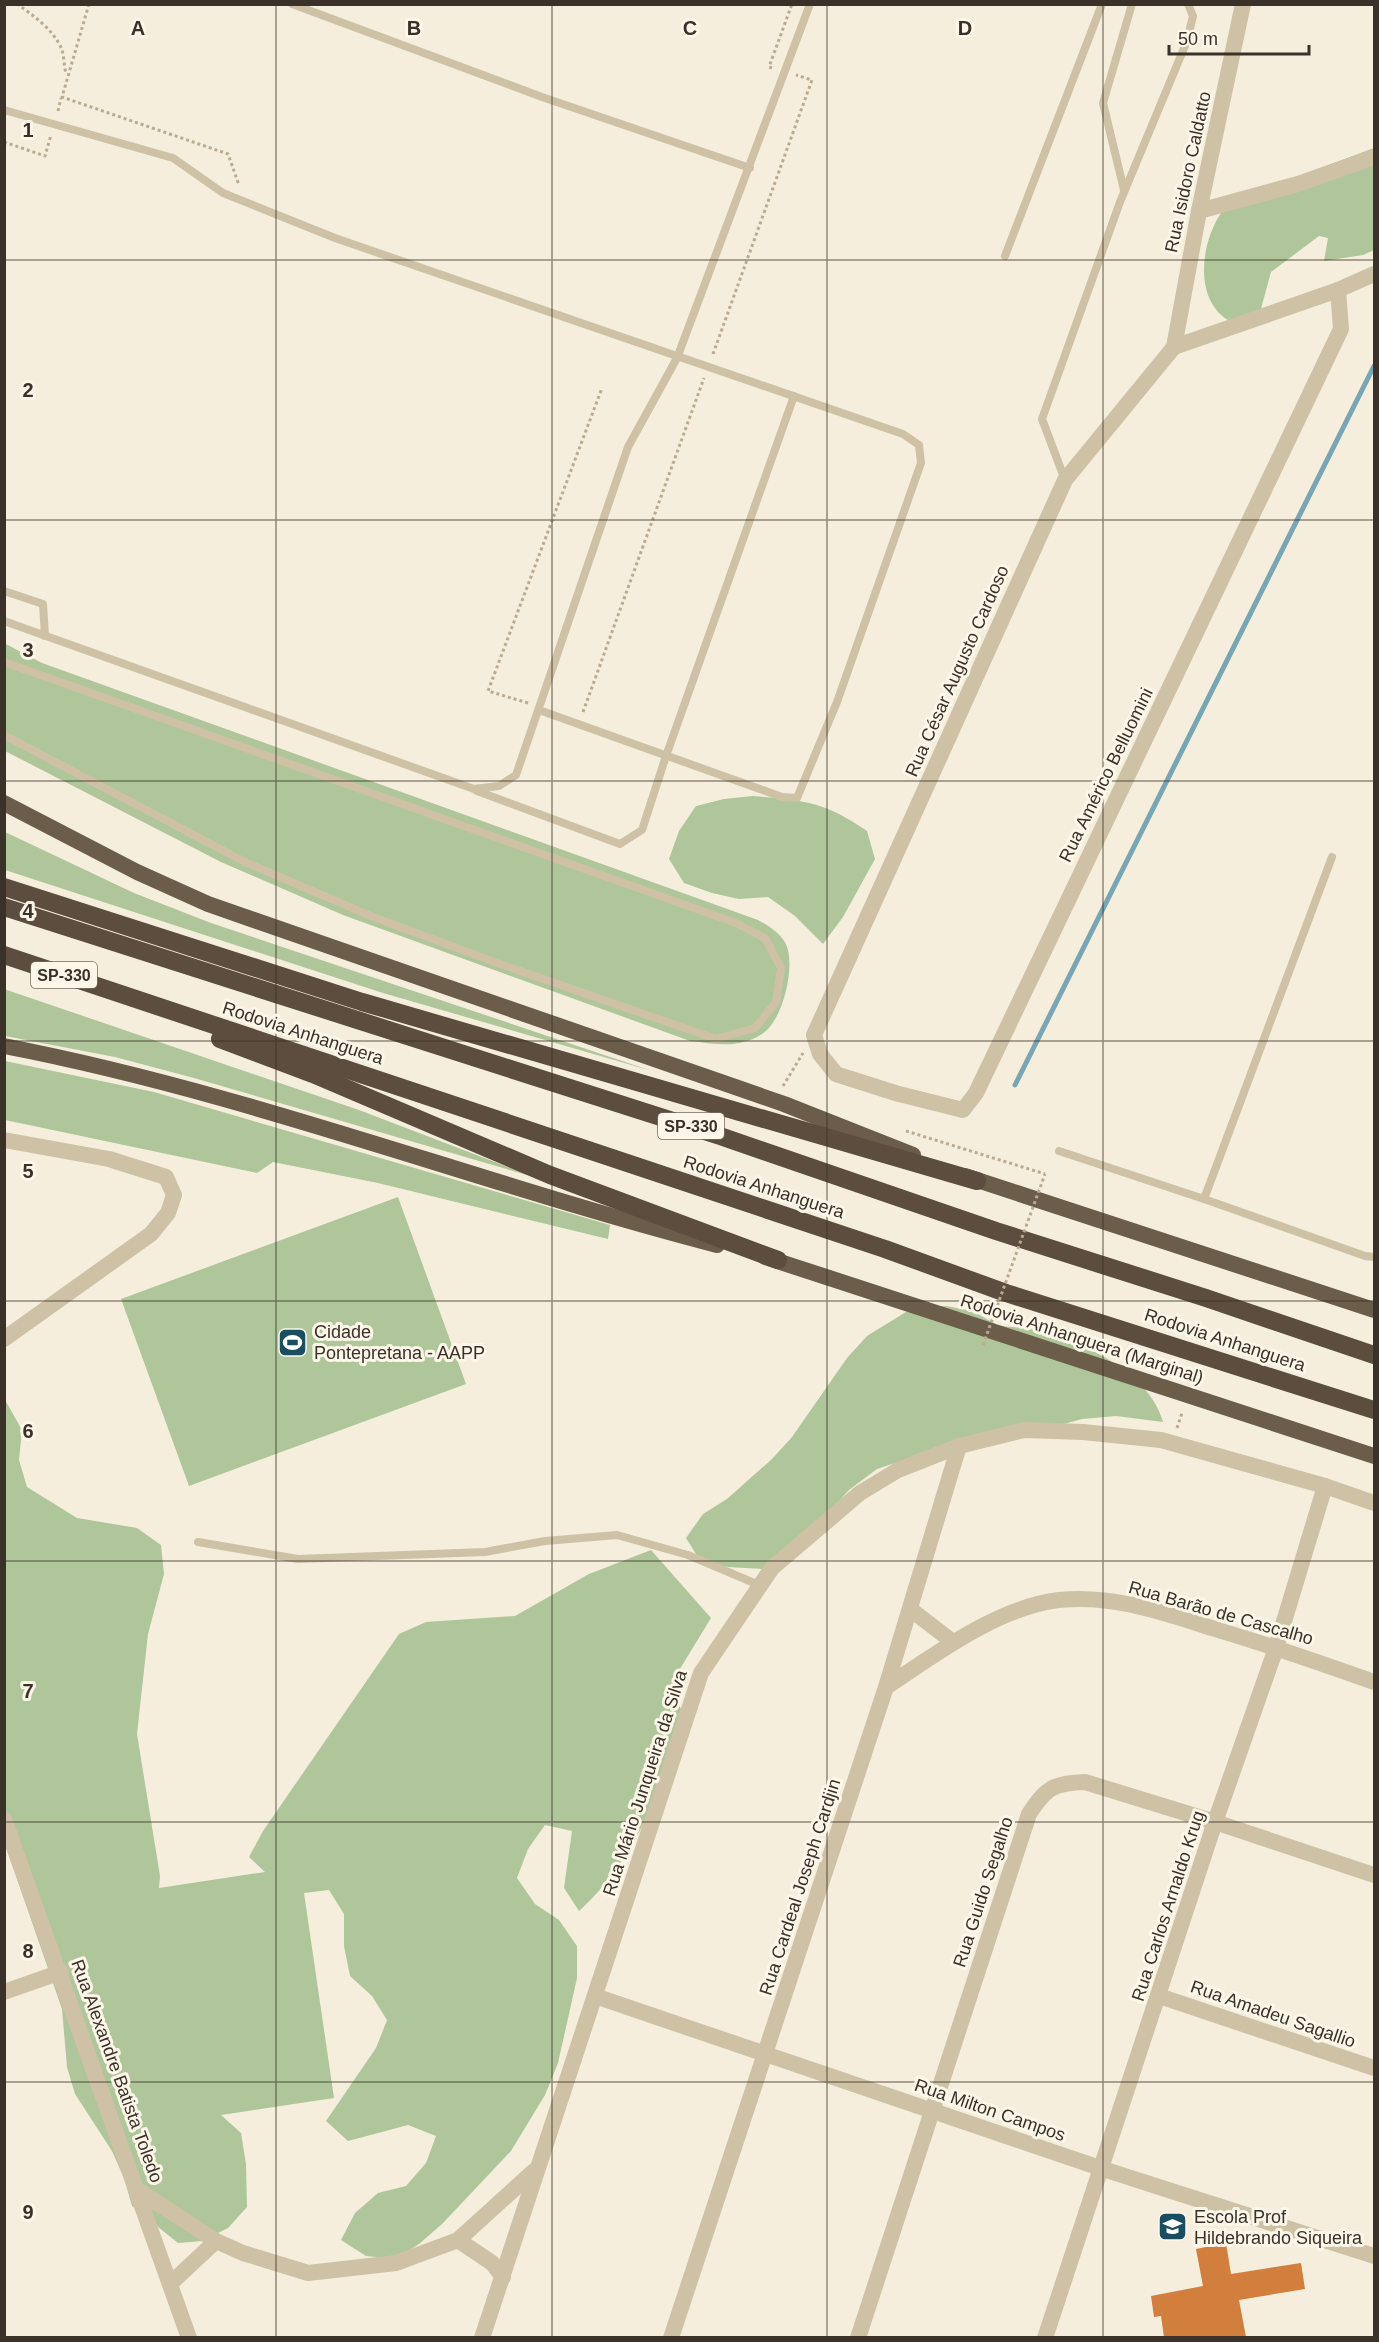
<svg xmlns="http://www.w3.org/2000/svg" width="1379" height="2342" font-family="Arial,sans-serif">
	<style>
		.green { fill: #aec69a }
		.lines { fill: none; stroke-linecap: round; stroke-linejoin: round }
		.stream { stroke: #78a6b5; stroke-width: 5 }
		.building { fill: #d27f3d }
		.path { stroke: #baab90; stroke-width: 3; stroke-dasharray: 3 3; stroke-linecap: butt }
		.service { stroke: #cec1a6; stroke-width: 8 }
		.minor { stroke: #cec1a6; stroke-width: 16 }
		.trunk { stroke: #6c5c4a; stroke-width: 16 }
		.motorway { stroke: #5c4d3e; stroke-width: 18 }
		.path-bridge { stroke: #baab90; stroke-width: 3; stroke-dasharray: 3 3; stroke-linecap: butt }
		.grid { fill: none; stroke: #3a3128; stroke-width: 1.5; stroke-opacity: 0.55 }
		.labels { text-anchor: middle; stroke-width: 6; stroke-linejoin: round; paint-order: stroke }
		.shield { fill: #fcf7e9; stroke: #746c62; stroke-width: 1.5 }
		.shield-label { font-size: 16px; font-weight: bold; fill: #3a3128 }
		.street-label { font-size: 18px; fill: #3a3128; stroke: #fcf7e9 }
		.poi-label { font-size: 18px; fill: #3a3128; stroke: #fcf7e9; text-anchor: start }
		.grid-label { font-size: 20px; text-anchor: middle; font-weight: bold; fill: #3a3128; stroke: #fcf7e9; stroke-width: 6; stroke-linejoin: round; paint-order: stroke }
	</style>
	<rect width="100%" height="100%" fill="#f5eedc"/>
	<g class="green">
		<path d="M1374 148V250L1363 255 1324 261 1328 238 1319 236 1271 272 1259 316 1236 324C1193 307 1199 246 1221 213 1225 207 1233 203 1239 199Z"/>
		<path d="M4 643 42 663 758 920C769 926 780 933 786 944 796 966 783 1021 762 1034 739 1049 716 1044 690 1041L343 915 221 862 5 751Z"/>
		<path d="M753 796C805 801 823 801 867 831L875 859 843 917 823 944 795 916 768 897 739 899 712 893 684 883 669 859 679 831 696 806 724 799Z"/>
		<polygon points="5,832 134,893 211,923 652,1071 383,993 5,870"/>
		<polygon points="4,989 359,1110 534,1177 194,1078 115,1057 5,1036"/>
		<polygon points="5,1061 154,1092 610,1225 608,1239 378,1183 273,1162 257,1173 5,1120"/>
		<polygon points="398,1197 466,1384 189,1486 121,1299"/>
		<path d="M946 1306C955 1308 965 1309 973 1312 982 1315 989 1321 998 1325 1007 1328 1019 1326 1030 1329 1078 1338 1150 1372 1163 1422L1116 1416 1082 1419 994 1443 907 1459 877 1469 849 1490 829 1512 763 1569 728 1567 701 1562 686 1538 703 1514 727 1499 772 1459 792 1437 847 1358 867 1336 914 1307Z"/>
		<path d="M4 1398 22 1430 19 1460 27 1487 77 1518 137 1528 161 1545 164 1574 148 1634 137 1734 160 1876 159 1888 265 1872 249 1857 263 1831 399 1634 426 1622 515 1616 589 1574 651 1550 711 1618 678 1672 679 1703 687 1731C658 1794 631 1865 579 1911L564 1888 572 1831 545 1825 528 1849 517 1878 535 1904 559 1920 577 1946V1978L558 2063 545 2095 511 2151 442 2224 419 2244 395 2259 366 2256 341 2240 355 2213 378 2193 406 2186 426 2163 436 2136 408 2125 348 2141 326 2121 376 2048 387 2020 372 1996 350 1976 344 1946V1914L329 1890 304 1893 334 2098 221 2115 241 2133 246 2164 247 2207 228 2228 202 2241 178 2243 132 2206 124 2178 112 2151 75 2094 67 2067 62 2009 5 1844Z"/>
	</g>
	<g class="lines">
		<polyline class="stream" points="1015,1085 1374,366"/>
	</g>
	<polygon class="building" points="1226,2243 1231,2274 1301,2263 1305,2289 1239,2300 1246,2337 1164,2337 1161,2316 1154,2317 1151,2296 1203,2286 1196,2249"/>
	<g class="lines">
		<g class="path">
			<path d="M17 4C33 15 55 31 62 50 64 57 64 66 66 74"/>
			<polyline points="89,4 62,97 228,154 239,185"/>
			<polyline points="772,68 769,67 792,4"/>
			<polyline points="58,111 61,98"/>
			<polyline points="4,142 45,156 51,135"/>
			<polyline points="713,354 812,80 796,75"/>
			<polyline points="528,703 488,691 602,388"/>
			<polyline points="583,712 704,378"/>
			<polyline points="783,1086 803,1053"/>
			<polyline points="906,1131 1045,1174"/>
			<polyline points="1177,1428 1182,1413"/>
		</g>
		<g class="service">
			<polyline points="292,4 542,97 750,168"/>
			<polyline points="4,110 173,158 223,193 335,238 903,434 919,445 921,463 837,702 797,798 782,797 539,710"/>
			<polyline points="1124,190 1103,103 1132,4"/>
			<polyline points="1005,256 1102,4"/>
			<polyline points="1065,480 1042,419 1120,202 1187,41 1193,16 1188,4"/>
			<polyline points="4,591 43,604 45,636"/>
			<polyline points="4,621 474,789 499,786 516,775 628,447 677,358 810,4"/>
			<polyline points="4,662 736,923 765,938 781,968 776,1002 755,1028 716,1039 503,965 373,917 245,862 4,735"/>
			<polyline points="477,791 620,844 642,830 666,756 794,396"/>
			<polyline points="1059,1151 1204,1199 1365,1256 1374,1257"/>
			<polyline points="1204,1199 1332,857"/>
			<polyline points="198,1542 298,1559 485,1552 545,1541 617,1535 688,1555 759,1585"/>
		</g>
		<g class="minor">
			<polyline points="1243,4 1199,211 1174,347 1065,480 814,1035 820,1054 836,1074 899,1094 963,1110 976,1093 1341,329 1338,290"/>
			<polyline points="1199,211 1298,184 1374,157"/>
			<polyline points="1174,347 1338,290 1374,274"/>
			<polyline points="4,1140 109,1159 166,1177 174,1195 168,1213 151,1234 4,1339"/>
			<polyline points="910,1609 953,1642"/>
			<path d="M886 1687C936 1654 998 1607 1059 1600 1112 1594 1165 1613 1215 1629 1268 1645 1321 1663 1374 1682"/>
			<polyline points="4,1819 189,2338"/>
			<polyline points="4,1992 61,1972"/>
			<polyline points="595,1996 1103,2169 1374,2256"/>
			<polyline points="1159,1996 1374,2068"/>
			<polyline points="139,2191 216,2241 243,2253 308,2273 396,2263 458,2240 534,2171"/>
			<polyline points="458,2240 492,2263 503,2277"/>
			<polyline points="171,2283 216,2241"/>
			<polyline points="482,2338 701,1673 772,1568 860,1493 898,1470 959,1446 1024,1430 1083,1432 1161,1440 1325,1486 1374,1503"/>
			<polyline points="671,2338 886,1687 959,1446"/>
			<path d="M858 2338 1029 1814C1046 1788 1053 1783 1085 1782L1215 1822 1374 1875"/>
			<polyline points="1045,2338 1215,1822 1276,1648 1325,1486"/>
		</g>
		<g class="trunk">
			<polyline points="4,803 137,872 208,904 784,1104 913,1155"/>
			<path d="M4 1046C248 1093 478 1183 717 1245"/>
			<polyline points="965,1176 1374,1310"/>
			<polyline points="765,1257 1374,1456"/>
		</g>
		<g class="motorway">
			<polyline points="4,887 362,1002 977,1181"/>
			<polyline points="4,907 720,1136 996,1231 1206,1298 1374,1355"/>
			<polyline points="4,955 885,1249 1006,1293 1374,1410"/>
			<polyline points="220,1039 313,1074 550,1175 778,1260"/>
		</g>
		<polyline class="path-bridge" points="983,1345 1045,1174"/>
	</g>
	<path class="grid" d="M276 4V2338M552 4V2338M827 4V2338M1103 4V2338M4 260H1374M4 520H1374M4 781H1374M4 1041H1374M4 1301H1374M4 1561H1374M4 1822H1374M4 2082H1374"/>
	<defs>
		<symbol id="stadium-square" viewBox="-11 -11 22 22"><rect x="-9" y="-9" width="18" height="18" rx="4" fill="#194d60" stroke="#fcf7e9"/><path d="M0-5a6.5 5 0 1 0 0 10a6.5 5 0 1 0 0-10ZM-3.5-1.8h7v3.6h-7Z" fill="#fff"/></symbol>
		<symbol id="school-square" viewBox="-11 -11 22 22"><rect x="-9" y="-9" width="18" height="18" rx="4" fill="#194d60" stroke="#fcf7e9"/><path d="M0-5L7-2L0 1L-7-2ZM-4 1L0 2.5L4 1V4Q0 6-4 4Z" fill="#fff"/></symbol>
	</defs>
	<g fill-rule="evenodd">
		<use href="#stadium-square" x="276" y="1326" width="33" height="33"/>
		<use href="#school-square" x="1156" y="2210" width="33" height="33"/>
	</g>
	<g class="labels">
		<g class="shield">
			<rect x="31" y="962" width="66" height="26" rx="4.5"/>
			<rect x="658" y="1113" width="66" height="26" rx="4.5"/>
		</g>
		<g class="shield-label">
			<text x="64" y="981">SP-330</text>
			<text x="691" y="1132">SP-330</text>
		</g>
		<g class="street-label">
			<text transform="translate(1188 172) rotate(-78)" y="6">Rua Isidoro Caldatto</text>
			<text transform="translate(957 671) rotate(-66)" y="6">Rua César Augusto Cardoso</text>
			<text transform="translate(1106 775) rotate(-64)" y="6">Rua Américo Belluomini</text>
			<text transform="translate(303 1033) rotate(18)" y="6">Rodovia Anhanguera</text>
			<text transform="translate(764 1187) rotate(18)" y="6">Rodovia Anhanguera</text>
			<text transform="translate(1082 1339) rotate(18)" y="6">Rodovia Anhanguera (Marginal)</text>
			<text transform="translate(1225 1340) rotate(18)" y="6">Rodovia Anhanguera</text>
			<text transform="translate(1221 1613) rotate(16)" y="6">Rua Barão de Cascalho</text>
			<text transform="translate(645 1783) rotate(-72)" y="6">Rua Mário Junqueira da Silva</text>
			<text transform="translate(800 1887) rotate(-72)" y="6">Rua Cardeal Joseph Cardjin</text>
			<text transform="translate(983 1892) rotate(-72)" y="6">Rua Guido Segalho</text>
			<text transform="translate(1168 1906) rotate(-72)" y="6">Rua Carlos Arnaldo Krug</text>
			<text transform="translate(1273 2014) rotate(19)" y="6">Rua Amadeu Sagallio</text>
			<text transform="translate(117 2071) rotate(70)" y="6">Rua Alexandre Batista Toledo</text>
			<text transform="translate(990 2110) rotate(19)" y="6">Rua Milton Campos</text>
		</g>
		<g class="poi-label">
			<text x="314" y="1338">Cidade<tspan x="314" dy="21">Pontepretana - AAPP</tspan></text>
			<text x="1194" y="2223">Escola Prof<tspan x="1194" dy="21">Hildebrando Siqueira</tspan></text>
		</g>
	</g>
	<g class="grid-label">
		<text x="138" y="35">A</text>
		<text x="414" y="35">B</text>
		<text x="690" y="35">C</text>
		<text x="965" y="35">D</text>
		<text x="28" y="137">1</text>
		<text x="28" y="397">2</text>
		<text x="28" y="657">3</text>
		<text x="28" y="918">4</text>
		<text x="28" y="1178">5</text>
		<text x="28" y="1438">6</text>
		<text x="28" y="1698">7</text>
		<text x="28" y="1958">8</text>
		<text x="28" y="2219">9</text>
	</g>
	<rect width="1379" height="2342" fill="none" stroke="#3a3128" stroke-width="12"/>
	<path d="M1169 45v9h140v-9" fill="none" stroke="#3a3128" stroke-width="3"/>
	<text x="1178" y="45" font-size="18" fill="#3a3128" stroke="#fcf7e9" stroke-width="4.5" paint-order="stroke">50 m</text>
</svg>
